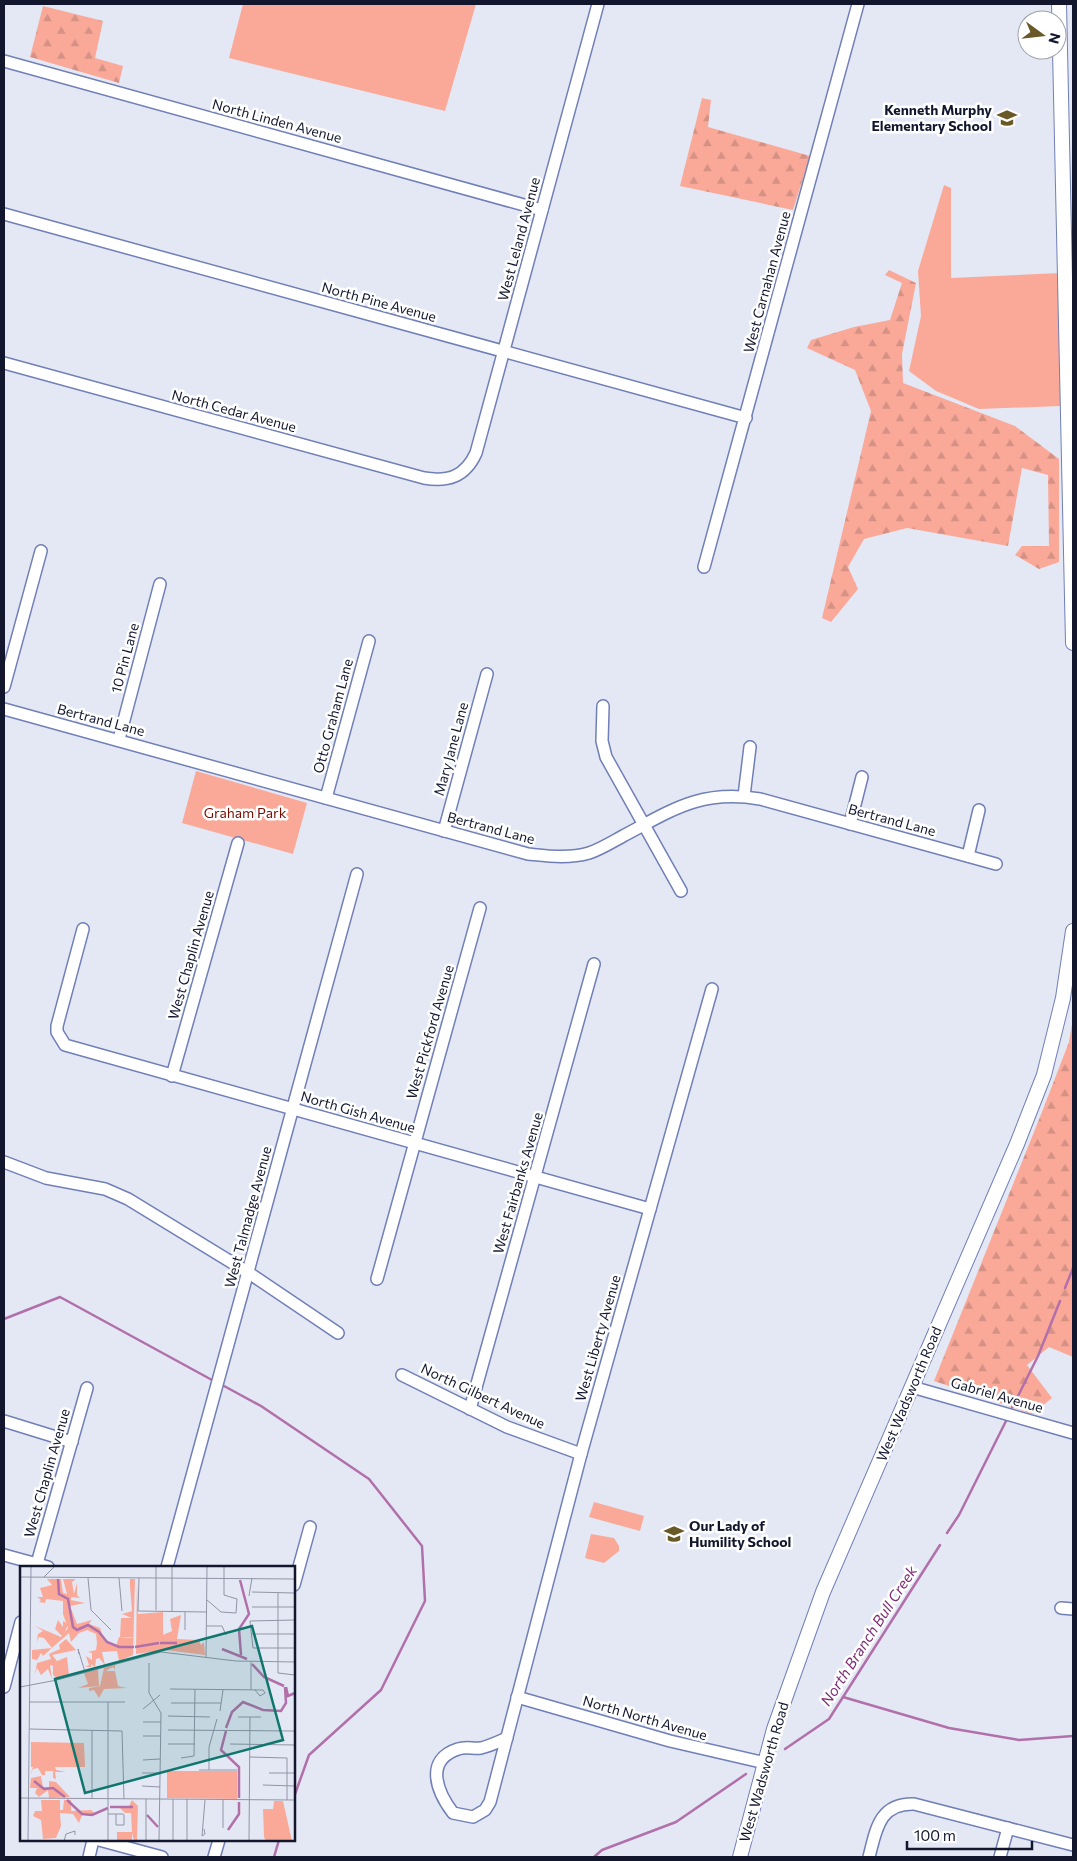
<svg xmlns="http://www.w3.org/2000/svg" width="1077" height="1861" font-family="Commissioner,sans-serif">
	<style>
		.green { fill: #faa999 }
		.forest { fill: url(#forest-firs) }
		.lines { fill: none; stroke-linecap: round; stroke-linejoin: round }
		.stream { stroke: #b170a9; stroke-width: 2.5 }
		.minor-casing { stroke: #707fb7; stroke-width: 14 }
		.major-casing { stroke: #707fb7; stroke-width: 16 }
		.minor { stroke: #fff; stroke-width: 11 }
		.major { stroke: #fff; stroke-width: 14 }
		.labels { text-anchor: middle; stroke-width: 5; stroke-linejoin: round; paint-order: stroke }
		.poi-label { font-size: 14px; font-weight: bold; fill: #12172d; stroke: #fff; text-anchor: end }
		.street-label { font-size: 14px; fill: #12172d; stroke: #fff }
		.park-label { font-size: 14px; fill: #780d00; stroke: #fff }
		.water-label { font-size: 15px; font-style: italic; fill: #7d2d75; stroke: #fff }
		.inset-river { fill: none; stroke: #b170a9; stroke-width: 2.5 }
		.inset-road { fill: none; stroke: #9094a5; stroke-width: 1 }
		.view { fill: #0f766e; fill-opacity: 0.15; stroke: #0f766e; stroke-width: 2.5 }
		.inset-edge { fill: none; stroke: #12172d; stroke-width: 2.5 }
	</style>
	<defs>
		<pattern id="forest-firs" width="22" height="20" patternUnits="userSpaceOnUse" patternTransform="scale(1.25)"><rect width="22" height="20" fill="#faa999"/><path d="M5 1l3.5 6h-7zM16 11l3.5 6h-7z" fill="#d59184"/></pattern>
	</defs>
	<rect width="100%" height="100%" fill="#e4e8f5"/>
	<g class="green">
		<polygon points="243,4 476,4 445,111 229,58"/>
		<polygon points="944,185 951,188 951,278 1059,273 1061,406 979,409 936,391 909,371 921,316 918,271"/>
		<polygon points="196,771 307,803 293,854 182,823"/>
		<polygon points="594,1502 644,1516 640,1531 589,1517"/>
		<polygon points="591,1534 614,1538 619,1546 619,1551 604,1563 585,1558"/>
	</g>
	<g class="forest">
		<polygon points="43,6 103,21 95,58 123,66 119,83 30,57"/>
		<polygon points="702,98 711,100 708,127 810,156 793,210 680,186"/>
		<polygon points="889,270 916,283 902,354 903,383 1015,426 1059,459 1059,562 1039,569 1015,555 1022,546 1049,546 1048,475 1022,468 1008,546 907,528 864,539 848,567 858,589 831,622 822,618 871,411 855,370 807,348 811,340 854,327 890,320 902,283 885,275"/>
		<polygon points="1073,1018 1073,1357 1049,1347 1027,1365 1052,1398 1032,1414 934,1381 1040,1117 1069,1042"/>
	</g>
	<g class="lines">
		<g class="stream">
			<polyline points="1065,1288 1073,1268"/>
			<polyline points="4,1319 60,1297 212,1380"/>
			<polyline points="224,1386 261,1406 369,1479 422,1546 425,1601 381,1690 309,1755 294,1797"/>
			<polyline points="1012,1408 1038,1356 1060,1301"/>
			<polyline points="947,1533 959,1515 1006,1421"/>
			<polyline points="843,1697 949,1728 1019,1740 1073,1736"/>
			<polyline points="785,1749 829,1719 940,1545"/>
			<polyline points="274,1857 279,1840"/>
			<polyline points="594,1857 602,1850 676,1822 746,1774"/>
		</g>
		<defs>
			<g id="minor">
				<polyline points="4,61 542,210"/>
				<polyline points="4,214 746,418"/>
				<path d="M4 363 424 478C448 482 465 477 476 453L598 4"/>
				<polyline points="704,567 858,4"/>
				<polyline points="4,687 41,551"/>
				<polyline points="603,706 602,741 606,757 681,891"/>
				<path d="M4 709 528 854C548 856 568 859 589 853 601 849 612 842 623 836 672 810 701 789 760 799L996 864"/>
				<polyline points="119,739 160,584"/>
				<polyline points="744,796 750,747"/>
				<polyline points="326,798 369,641"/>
				<polyline points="850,824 862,777"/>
				<polyline points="444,831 487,674"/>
				<polyline points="968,856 979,810"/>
				<polyline points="83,929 57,1026 57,1032 65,1045 650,1209"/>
				<polyline points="172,1076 238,843"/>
				<polyline points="4,1162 46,1178 105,1189 128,1199 249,1273 338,1333"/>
				<polyline points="377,1279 480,908"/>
				<polyline points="402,1375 507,1427 581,1454"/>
				<polyline points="912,1387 1073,1433"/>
				<polyline points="470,1409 594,964"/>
				<polyline points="4,1421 72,1442"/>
				<polyline points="4,1555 48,1567"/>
				<polyline points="36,1567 87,1388"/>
				<polyline points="167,1567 357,874"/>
				<polyline points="294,1585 310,1527"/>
				<polyline points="1061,1608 1073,1609"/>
				<polyline points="4,1687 21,1622"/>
				<polyline points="517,1697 670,1741 765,1763"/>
				<path d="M507 1738C498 1742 490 1746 481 1748 473 1749 466 1746 458 1749 424 1760 437 1792 453 1813L473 1817 485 1810 490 1802 581 1454 712 989"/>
				<polyline points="99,1840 162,1857"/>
				<polyline points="89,1857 93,1840"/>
				<polyline points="214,1857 219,1840"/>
				<path d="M869 1857C876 1830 879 1803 914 1804L1073 1845"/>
				<polyline points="1000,1857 1008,1828"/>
			</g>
			<g id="major">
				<polyline points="1059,4 1073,643"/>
				<polyline points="740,1857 774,1729 823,1592 1017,1144 1044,1075 1063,998 1073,931"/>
			</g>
		</defs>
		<use href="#minor" class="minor-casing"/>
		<use href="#major" class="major-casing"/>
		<use href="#minor" class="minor"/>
		<use href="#major" class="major"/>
	</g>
	<defs>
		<symbol id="school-bare" viewBox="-9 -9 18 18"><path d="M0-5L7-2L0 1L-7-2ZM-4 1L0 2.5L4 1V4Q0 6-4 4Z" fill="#695927" stroke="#fff" stroke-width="2.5" paint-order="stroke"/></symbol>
	</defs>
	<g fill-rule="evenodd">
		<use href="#school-bare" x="993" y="104" width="28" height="28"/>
		<use href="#school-bare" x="660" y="1520" width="28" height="28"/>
	</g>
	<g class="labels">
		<g class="poi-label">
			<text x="992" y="115">Kenneth Murphy<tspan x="992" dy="16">Elementary School</tspan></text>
			<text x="689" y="1531" text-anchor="start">Our Lady of<tspan x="689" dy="16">Humility School</tspan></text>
		</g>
		<g class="street-label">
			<text transform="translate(277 121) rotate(15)" y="5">North Linden Avenue</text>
			<text transform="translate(519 239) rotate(-75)" y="5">West Leland Avenue</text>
			<text transform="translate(767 282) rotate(-75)" y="5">West Carnahan Avenue</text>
			<text transform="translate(379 302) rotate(15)" y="5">North Pine Avenue</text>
			<text transform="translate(234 411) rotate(15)" y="5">North Cedar Avenue</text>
			<text transform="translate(125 658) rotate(-75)" y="5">10 Pin Lane</text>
			<text transform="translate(333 716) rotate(-75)" y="5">Otto Graham Lane</text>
			<text transform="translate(101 720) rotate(15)" y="5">Bertrand Lane</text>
			<text transform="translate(451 749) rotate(-75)" y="5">Mary Jane Lane</text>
			<text transform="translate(892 820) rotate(15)" y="5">Bertrand Lane</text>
			<text transform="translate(491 828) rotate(15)" y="5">Bertrand Lane</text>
			<text transform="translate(191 955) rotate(-74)" y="5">West Chaplin Avenue</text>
			<text transform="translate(430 1032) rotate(-74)" y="5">West Pickford Avenue</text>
			<text transform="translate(358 1112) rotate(16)" y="5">North Gish Avenue</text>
			<text transform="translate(518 1183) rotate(-74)" y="5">West Fairbanks Avenue</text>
			<text transform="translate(248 1217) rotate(-75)" y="5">West Talmadge Avenue</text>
			<text transform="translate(598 1338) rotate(-74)" y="5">West Liberty Avenue</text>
			<text transform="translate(909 1394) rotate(-67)" y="5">West Wadsworth Road</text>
			<text transform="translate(997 1395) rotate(16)" y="5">Gabriel Avenue</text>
			<text transform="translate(483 1396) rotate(25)" y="5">North Gilbert Avenue</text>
			<text transform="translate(47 1473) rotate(-74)" y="5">West Chaplin Avenue</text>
			<text transform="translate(645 1718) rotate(16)" y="5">North North Avenue</text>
			<text transform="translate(764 1772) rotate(-74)" y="5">West Wadsworth Road</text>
		</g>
		<g class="park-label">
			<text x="245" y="818">Graham Park</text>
		</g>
		<g class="water-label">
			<text transform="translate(869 1636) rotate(-57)" y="5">North Branch Bull Creek</text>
		</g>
	</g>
	<g transform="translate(20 1566)">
		<rect width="275" height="275" fill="#e4e8f5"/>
		<path d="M101 52H112V71H100ZM38 54 43 61V55L48 58 43 71 35 63ZM78 103 79 120 58 122 68 118 64 107ZM11 176 64 177 65 201H11ZM254 235H263L272 275H246L244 271 243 243H253Z" fill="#faa999"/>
		<path d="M27 13H41L43 27 47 28 43 13H56L52 16 54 28 57 17V29L60 32 51 31V34L65 37 50 40 57 58 72 54 69 58 80 62 84 73 96 80 99 71 112 72V52L102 48 112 45 110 20V13H115L113 89 99 95 97 85 82 86 85 99 79 92 76 93 75 101 71 98V101H65L69 99 66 90 72 94V87L68 86 76 84 77 77 76 68 67 64 59 67 51 76 49 67 33 81 23 90 21 87 17 94 12 93V84L32 82 24 72 19 71 17 76 18 68 23 65 15 60 41 71 48 62 43 48V35L26 33 25 37 19 36 21 34 17 31H23L20 22 32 19ZM117 15 118 48 143 46V69L152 65 150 53 161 49 157 73 179 74 181 79 184 76 185 89 145 84 116 88ZM46 73 56 84 32 89 37 95 47 91 49 109 37 112 33 109V100L30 99 32 113 28 103 21 109 17 102 15 108 17 97 31 93 29 88 40 83 39 79ZM95 99V104L93 101 86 105H95L98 120 107 122 84 123 79 132 74 124 69 125V122L80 120 84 102ZM14 198 35 200 36 204 46 206H35L36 213 33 212V205H25V209H22L18 202 13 203 10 210ZM21 210 23 221H29V215L36 216 50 231 29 232 28 224 19 231 15 227 17 222H10L11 212ZM21 234H40V244H43L44 234H51V245L71 244 77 249H62L59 257 53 248 40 247 41 260 36 272 23 273 21 254 13 250 15 245H22ZM112 234 118 240 117 275H114L112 267V275H97V266H112L111 247H105L98 240H109Z" fill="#faa999"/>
		<path d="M147 205H217V233L147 232Z" fill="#faa999"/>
		<path class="inset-river" d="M38 13 39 28 48 33 53 61 57 64 68 59 79 66 87 76 99 81H114M220 14 229 48 219 63 221 89M140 77H157M115 81 139 77M202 83 227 93M232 98 244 111 264 120M266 121 268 130 275 127M206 162 212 146 223 136 243 144 261 145 266 137 265 121M206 165 201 184 219 201V232M14 215 24 223 33 222 45 231M47 234 62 248 72 249 88 242M90 241H113M127 249 138 261M208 264 219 248V236"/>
		<path class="inset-road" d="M0 11 275 13M24 11 35 0M68 12 71 44 91 64M99 12 102 45M119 12 118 45 187 46M232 26 275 27M258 27V107L275 109M229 30 232 12M187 34 201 46 216 47 217 33 204 29V0M232 41H275M136 44V0M152 45V0M275 54 230 55 233 82H275M187 60H202L206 69M165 64V46M231 68H275M59 88 58 83 65 106M186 91 187 0M231 96V124M129 97V127L141 147 139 275M0 121 37 114 141 86 216 95 275 96M150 123 243 124 245 127 240 130 235 124M9 136H105M151 137H201M123 143 140 129M200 145 203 124M148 150 190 151M218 151H241M123 156H141M9 163 102 165 104 233M148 164 275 165M123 170H141M148 178H175M210 178 275 179M230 191 267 192V234M161 192 174 190 175 124M123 194 140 193M179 204H217M189 204V181L197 153M122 207H140M249 207H275M243 219 275 220M122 220 140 221M0 232 275 234M72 233V164M88 248H103L104 249V259H96V248M203 262V234M184 263 185 268 182 270 185 234M8 275 11 0M44 275 46 268 55 265V269M88 275V136M126 275V233M153 275V233M167 275V233M229 275 230 151"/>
		<path class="view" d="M232 60 263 174 65 227 35 113Z"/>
		<rect width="275" height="275" class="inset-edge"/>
	</g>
	<rect width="1077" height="1861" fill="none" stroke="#12172d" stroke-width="10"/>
	<g transform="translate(1042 35) rotate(105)"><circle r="24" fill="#ffffff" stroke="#a0a2ab"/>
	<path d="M0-4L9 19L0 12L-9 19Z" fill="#695927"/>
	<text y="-8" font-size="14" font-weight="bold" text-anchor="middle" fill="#12172d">N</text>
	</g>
	<path d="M907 1841v8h125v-8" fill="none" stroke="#12172d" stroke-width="2.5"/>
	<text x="914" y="1841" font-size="15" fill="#12172d" stroke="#ffffff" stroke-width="4" paint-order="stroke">100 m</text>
</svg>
